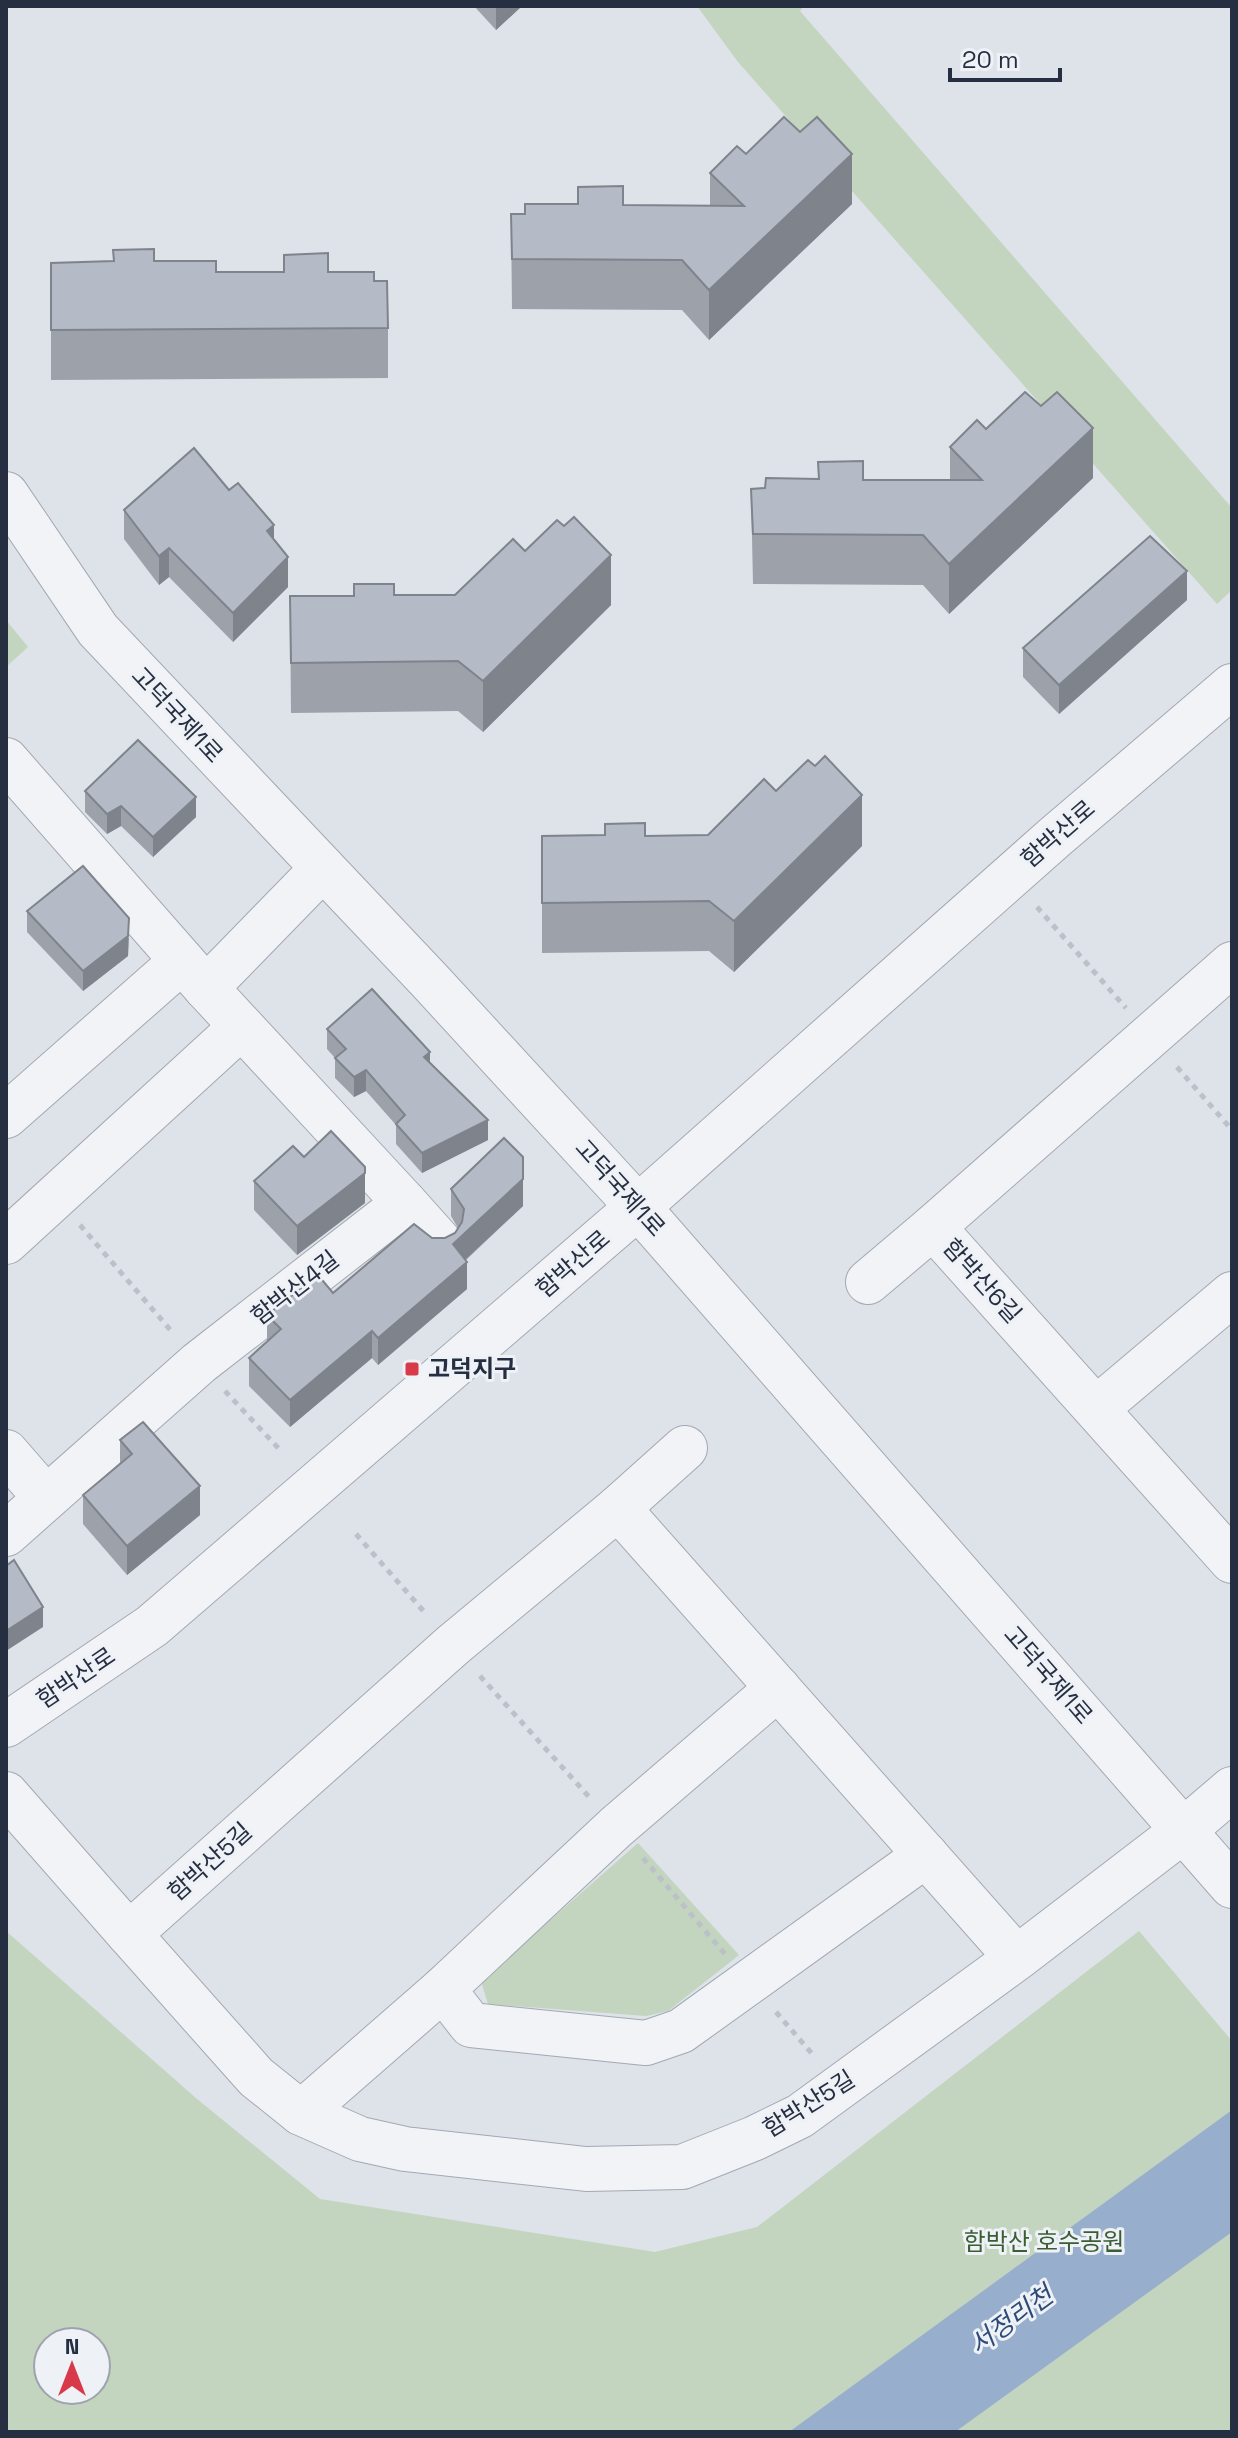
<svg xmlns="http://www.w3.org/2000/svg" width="1238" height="2438" font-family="'Space Grotesk','Noto Sans KR',sans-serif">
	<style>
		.green { fill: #c3d4bf; fill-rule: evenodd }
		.water { fill: #97aecc }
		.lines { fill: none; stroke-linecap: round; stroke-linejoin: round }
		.minor-casing { stroke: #a3a9b3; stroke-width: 46 }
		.path { stroke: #bcc0c8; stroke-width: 5; stroke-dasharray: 6 6; stroke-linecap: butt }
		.minor { stroke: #f1f3f7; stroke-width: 44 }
		.wall { fill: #9ca1aa }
		.shaded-wall { fill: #7f838b }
		.building { fill: #b5bbc6; stroke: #7f838b; stroke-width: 2 }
		.poi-dot { fill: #d83a4a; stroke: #eef1f6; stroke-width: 3 }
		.labels { text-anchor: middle; stroke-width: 6; stroke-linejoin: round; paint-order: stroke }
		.street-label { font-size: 24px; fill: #262f41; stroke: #eef1f6 }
		.poi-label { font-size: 24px; font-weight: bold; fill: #262f41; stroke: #eef1f6; text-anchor: start }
		.park-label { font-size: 24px; fill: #395e33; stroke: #eef1f6 }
		.water-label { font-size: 26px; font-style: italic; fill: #2e4b78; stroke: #eef1f6 }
	</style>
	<rect width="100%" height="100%" fill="#dee2e9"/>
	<g class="green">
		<polygon points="697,6 804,6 800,11 1232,508 1232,590 1217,604 738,62"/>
		<polygon points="6,620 28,647 6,667"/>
		<polygon points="638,1843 739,1955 668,2011 646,2016 488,2004 481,1981"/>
		<path d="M6 1931 197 2099 320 2199 655 2252 757 2227 1139 1931 1232 2041V2432H6ZM48 2342H96V2390H48Z"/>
	</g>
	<polygon class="water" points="1232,2110 1232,2232 955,2432 789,2432"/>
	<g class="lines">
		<defs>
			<g id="minor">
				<polyline points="6,494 98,630 430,981 638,1207 1232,1886"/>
				<polyline points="6,760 206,988"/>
				<polyline points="1232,964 933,1227 1232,1561"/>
				<polyline points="6,1116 182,961"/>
				<polyline points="405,1203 439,1241"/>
				<polyline points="6,1242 240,1028"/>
				<polyline points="868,1282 933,1227"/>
				<polyline points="1097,1408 1232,1294"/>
				<polyline points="6,1452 46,1498"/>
				<polyline points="618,1508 685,1448"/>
				<polyline points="6,1534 199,1363 405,1203 206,988 322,869"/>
				<polyline points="6,1725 152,1626 638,1207 1055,837 1232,686"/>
				<polyline points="6,1794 129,1934"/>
				<polyline points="1017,1958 618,1508 453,1645 129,1934 256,2077 301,2113 360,2139 405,2149 586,2169 682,2167 755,2138 800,2116 1017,1958 1184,1830 1232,1789"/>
				<polyline points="443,1989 471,2025 646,2043 681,2031 926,1855"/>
				<polyline points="301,2113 443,1989 616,1827 778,1688"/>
			</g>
		</defs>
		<use href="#minor" class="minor-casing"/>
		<g class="path">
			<polyline points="1037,907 1126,1008"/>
			<polyline points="1177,1067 1232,1130"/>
			<polyline points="80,1225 173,1333"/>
			<polyline points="225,1391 281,1451"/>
			<polyline points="356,1534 426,1614"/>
			<polyline points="480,1676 591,1799"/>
			<polyline points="643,1858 725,1954"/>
			<polyline points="776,2012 814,2056"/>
		</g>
		<use href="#minor" class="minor"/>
	</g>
	<g class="wall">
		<polygon points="474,6 522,6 496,30"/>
		<polygon points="746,154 852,204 709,340 682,310 512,309 511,214 525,214 578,204 578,187 623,205 710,206 710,173"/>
		<polygon points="154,261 216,272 328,272 374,281 388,328 388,378 51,380 51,263"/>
		<polygon points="986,429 1093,478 949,614 923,585 753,584 751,489 863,480 950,480 950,447"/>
		<polygon points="229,490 274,540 288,587 233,642 169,577 159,585 124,539 124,510"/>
		<polygon points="525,551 611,605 483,732 458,711 291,713 290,596 455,595"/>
		<polygon points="1187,600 1059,714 1023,677 1023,648"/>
		<polygon points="85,791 196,817 153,857 121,826 107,834 85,812"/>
		<polygon points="776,791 862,846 734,972 709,951 542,953 542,836 708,835"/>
		<polygon points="27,911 129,938 128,956 83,991 27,932"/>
		<polygon points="327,1029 430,1063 488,1140 422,1173 396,1144 396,1125 366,1091 354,1097 335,1078 335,1058 327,1049"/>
		<polygon points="304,1157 365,1203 297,1255 254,1210 254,1181"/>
		<polygon points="451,1189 523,1206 466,1260 467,1289 378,1365 372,1358 290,1427 249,1386 249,1358 267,1342 267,1315 333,1293 432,1238 445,1238 455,1233 458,1228 451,1216"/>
		<polygon points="120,1440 200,1515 127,1575 83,1524 83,1495 120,1464"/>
	</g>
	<g class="shaded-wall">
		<polygon points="496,6 522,6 496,30"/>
		<polygon points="852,154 852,204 709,340 709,290"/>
		<polygon points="1093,428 1093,478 949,614 949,564"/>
		<polygon points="274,525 274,554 267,531"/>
		<polygon points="169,548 169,577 159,585 159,556"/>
		<polygon points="611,555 611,605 483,732 483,681"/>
		<polygon points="288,557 288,587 233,642 233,613"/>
		<polygon points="1187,571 1187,600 1059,714 1059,685"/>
		<polygon points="862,795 862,846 734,972 734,921"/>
		<polygon points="196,797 196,817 153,857 153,837"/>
		<polygon points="121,806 121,826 107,834 107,814"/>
		<polygon points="129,918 128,956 83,991 83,971"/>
		<polygon points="430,1052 430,1072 424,1057"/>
		<polygon points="366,1070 366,1091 354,1097 354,1077"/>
		<polygon points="488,1120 488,1140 422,1173 422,1153"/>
		<polygon points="365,1167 365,1203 297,1255 297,1226"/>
		<polygon points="523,1179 523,1206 453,1271 453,1244"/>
		<polygon points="467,1262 467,1289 378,1365 378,1338"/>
		<polygon points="372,1331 372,1358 290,1427 290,1400"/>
		<polygon points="200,1486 200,1515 127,1575 127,1546"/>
		<polygon points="43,1607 43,1627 6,1651 6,1631"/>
	</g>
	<g class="building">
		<polygon points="784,117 800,132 817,117 852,154 709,290 682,260 512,259 511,214 525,214 525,204 578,204 578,187 623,186 623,205 744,206 710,173 737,146 746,154"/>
		<polygon points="154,249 154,261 216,261 216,272 284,272 284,255 328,253 328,272 374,272 374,281 387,281 388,328 51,330 51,263 114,261 113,250"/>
		<polygon points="1025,392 1041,406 1057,392 1093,428 949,564 923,535 753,534 751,489 765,488 766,478 819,479 818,462 863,461 863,480 982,480 950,447 977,420 986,429"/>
		<polygon points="194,448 229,490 238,483 274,525 267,531 288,557 233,613 169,548 159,556 124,510"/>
		<polygon points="574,517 611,555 483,681 458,661 291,663 290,596 354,596 354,584 394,584 394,595 455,595 513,539 525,551 557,520 564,526"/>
		<polygon points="1150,536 1187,571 1059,685 1023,648"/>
		<polygon points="138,740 196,797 153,837 121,806 107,814 85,791"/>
		<polygon points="825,756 862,795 734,921 709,901 542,903 542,836 605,835 605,824 645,823 645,836 708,835 764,779 776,791 808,760 815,766"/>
		<polygon points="83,866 129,918 128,936 83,971 27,911"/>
		<polygon points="372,989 430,1052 424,1057 488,1120 422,1153 396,1124 405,1115 366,1070 354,1077 335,1058 346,1049 327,1029"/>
		<polygon points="331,1131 365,1167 365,1173 297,1226 254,1181 293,1146 304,1157"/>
		<polygon points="504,1138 523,1157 523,1179 453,1244 467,1262 378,1338 372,1331 290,1400 249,1358 281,1329 267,1315 318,1275 333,1293 414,1224 432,1238 445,1238 455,1233 462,1222 464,1209 451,1189"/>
		<polygon points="143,1422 200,1486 127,1546 83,1495 132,1454 120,1440"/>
		<polygon points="14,1560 43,1607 6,1631 6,1566"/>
	</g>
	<rect class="poi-dot" x="404" y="1361" width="16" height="16" rx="4"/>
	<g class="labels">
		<g class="street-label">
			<text transform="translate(177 715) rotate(47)" y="8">고덕국제1로</text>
			<text transform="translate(1058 834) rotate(-41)" y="8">함박산로</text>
			<text transform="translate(620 1188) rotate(48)" y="8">고덕국제1로</text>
			<text transform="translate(573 1264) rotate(-41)" y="8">함박산로</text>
			<text transform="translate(982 1281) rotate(48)" y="8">함박산6길</text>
			<text transform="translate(295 1288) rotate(-38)" y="8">함박산4길</text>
			<text transform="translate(1048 1675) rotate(49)" y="8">고덕국제1로</text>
			<text transform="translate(76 1678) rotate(-34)" y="8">함박산로</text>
			<text transform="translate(210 1862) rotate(-42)" y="8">함박산5길</text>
			<text transform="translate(809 2104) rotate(-32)" y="8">함박산5길</text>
		</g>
		<g class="poi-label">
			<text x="428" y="1377">고덕지구</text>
		</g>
		<g class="park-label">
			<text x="1044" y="2250">함박산 호수공원</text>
		</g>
		<g class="water-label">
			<text transform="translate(1011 2320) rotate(-36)" y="9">서정리천</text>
		</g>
	</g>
	<rect width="1238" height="2438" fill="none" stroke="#262f41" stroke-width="16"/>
	<g transform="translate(72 2366)"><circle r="38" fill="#eef1f6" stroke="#9ea3ae" stroke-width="2"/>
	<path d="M0-6L14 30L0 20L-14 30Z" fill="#d83a4a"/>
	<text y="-12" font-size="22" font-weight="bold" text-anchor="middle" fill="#262f41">N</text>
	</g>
	<path d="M950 68v12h110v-12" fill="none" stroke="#262f41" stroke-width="4"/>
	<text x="962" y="68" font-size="24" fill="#262f41" stroke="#eef1f6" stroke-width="6" paint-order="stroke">20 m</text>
</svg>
